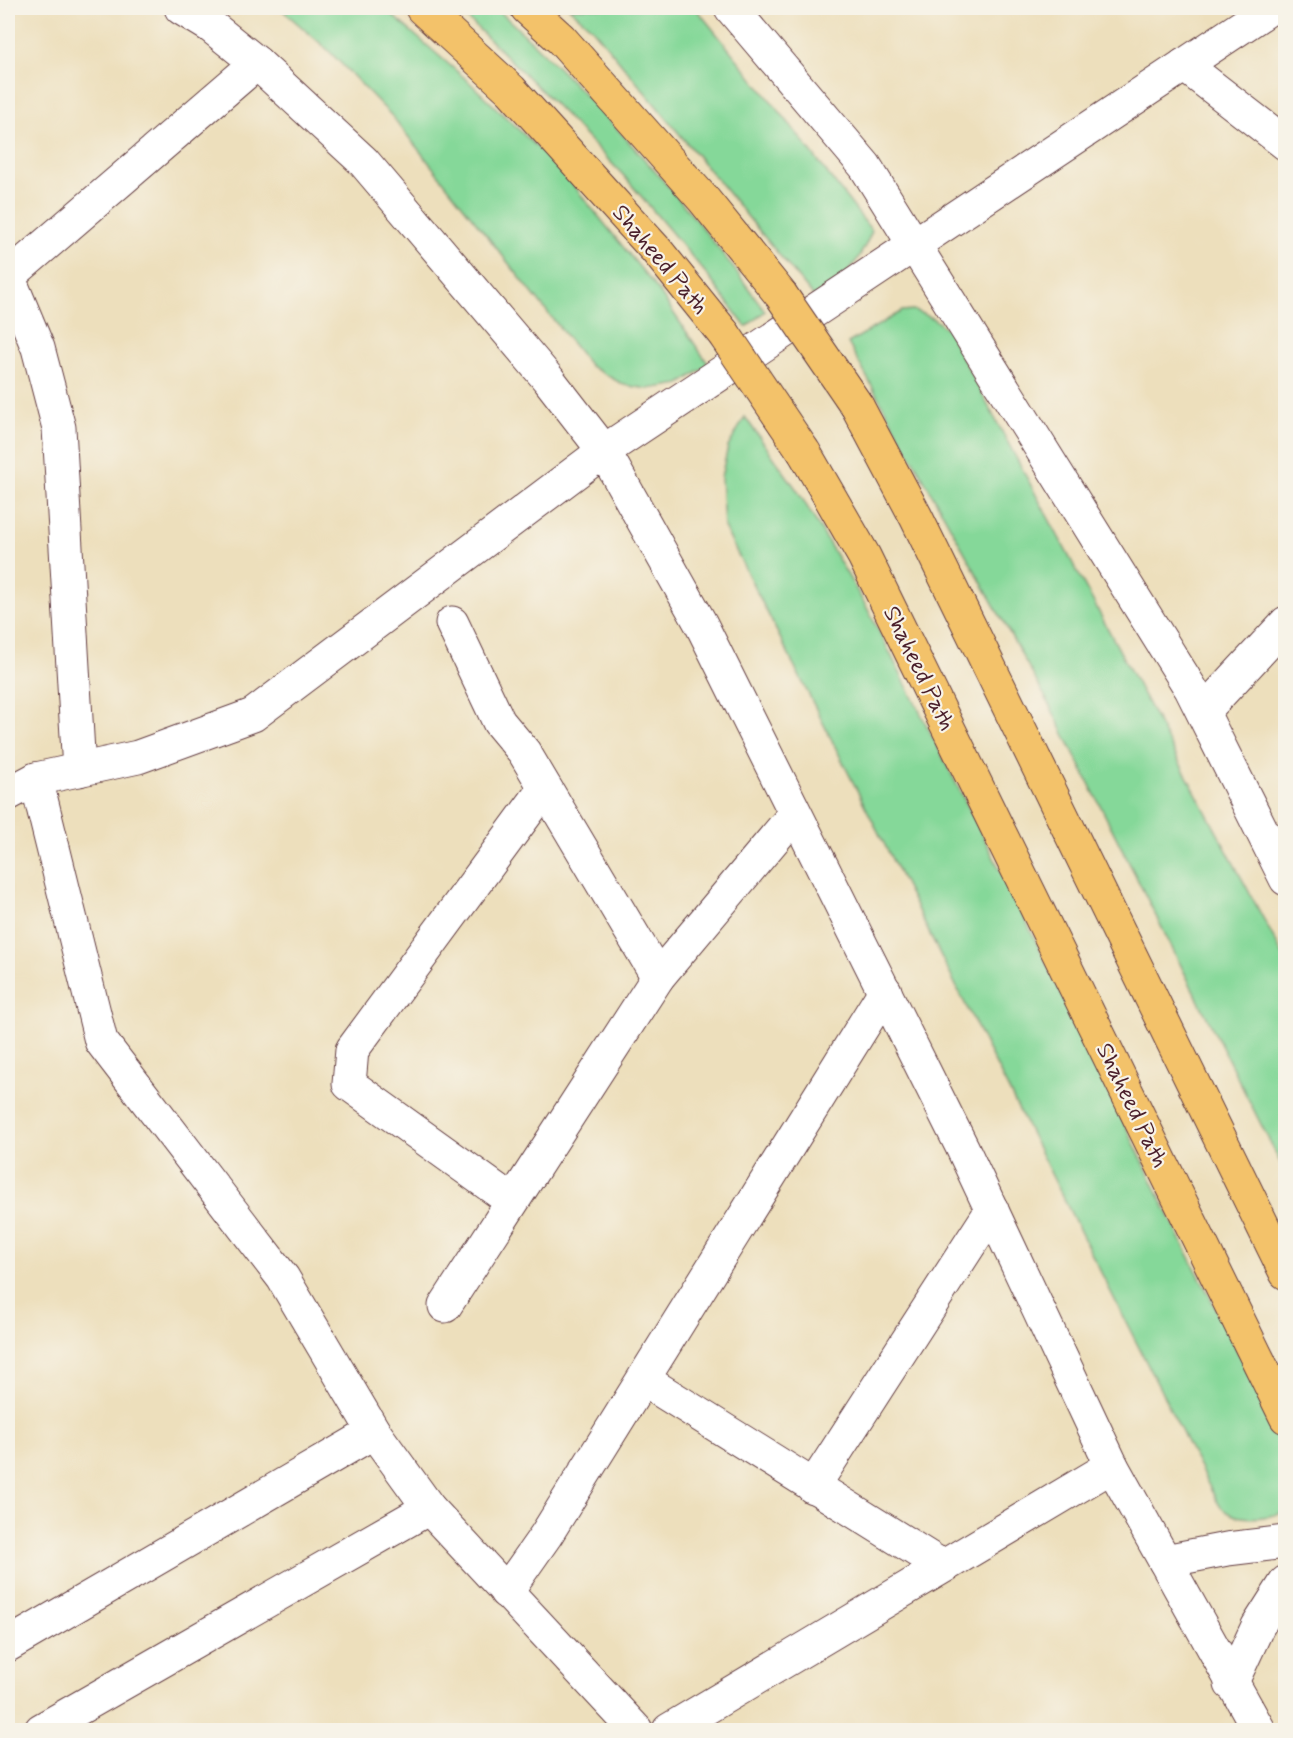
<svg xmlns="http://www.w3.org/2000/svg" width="1293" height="1738" font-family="Mynerve,sans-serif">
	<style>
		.green { fill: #85d899; stroke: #687c62; stroke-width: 1.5 }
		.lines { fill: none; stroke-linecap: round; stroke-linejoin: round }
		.minor-casing { stroke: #623c41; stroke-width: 35 }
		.highway-casing { stroke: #623c41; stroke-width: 35 }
		.minor { stroke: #fff; stroke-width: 33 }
		.highway { stroke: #f3c26a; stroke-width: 33 }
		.highway-bridge-casing { stroke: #623c41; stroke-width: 35; stroke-linecap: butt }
		.highway-bridge { stroke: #f3c26a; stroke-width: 33 }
		.labels { text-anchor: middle; stroke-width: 4.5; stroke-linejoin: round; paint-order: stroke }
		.street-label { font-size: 24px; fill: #4a1f2b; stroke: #f7f3e8 }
	</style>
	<rect width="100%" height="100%" fill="#f7f3e8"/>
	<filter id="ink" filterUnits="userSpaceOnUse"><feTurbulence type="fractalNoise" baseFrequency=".0167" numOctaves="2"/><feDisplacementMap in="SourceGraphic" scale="12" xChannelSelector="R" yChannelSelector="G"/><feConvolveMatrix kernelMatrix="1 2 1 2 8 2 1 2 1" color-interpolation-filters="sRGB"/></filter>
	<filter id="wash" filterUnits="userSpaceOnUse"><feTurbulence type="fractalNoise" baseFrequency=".008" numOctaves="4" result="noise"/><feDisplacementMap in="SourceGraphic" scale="24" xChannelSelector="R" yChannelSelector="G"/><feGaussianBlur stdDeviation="1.35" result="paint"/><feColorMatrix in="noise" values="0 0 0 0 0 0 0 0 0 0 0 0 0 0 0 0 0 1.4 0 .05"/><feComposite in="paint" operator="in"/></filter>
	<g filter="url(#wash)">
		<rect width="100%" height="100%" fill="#eddfbc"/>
		<g class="green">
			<polygon points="280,8 384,8 468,81 561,170 658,290 709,365 680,384 648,389 624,385 590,366 392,116 328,50"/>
			<path d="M457 8H496C595 99 687 201 765 311L746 327 704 271 624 176 544 93Z"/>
			<path d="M569 8H695L703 17 788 122 872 231C858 265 844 277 819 303L592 28Z"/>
			<polygon points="913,310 932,318 947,329 1285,959 1285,1172 1048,702 848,343 902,311"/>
			<path d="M745 417 799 493 866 606 1025 919 1177 1232 1285 1445V1512C1267 1518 1235 1523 1221 1507 1217 1502 1214 1495 1211 1490L724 527 721 477 728 447Z"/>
		</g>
	</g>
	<g filter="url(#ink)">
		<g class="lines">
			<defs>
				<g id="minor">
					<polyline points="181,8 212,27 257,63 363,161 549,380 604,451 701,624 962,1147 1112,1466 1259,1730"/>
					<polyline points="731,8 865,166 1191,689 1286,879"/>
					<polyline points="1184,65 1286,144"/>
					<polyline points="8,276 38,348 59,428 79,770"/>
					<polyline points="8,277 257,63"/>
					<polyline points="452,623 499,722 524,752 658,977"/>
					<polyline points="1203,712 1286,623"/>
					<polyline points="8,794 36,779"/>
					<polyline points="512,1201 349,1084 352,1050 545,788"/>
					<polyline points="445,1306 658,977 795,814"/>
					<polyline points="644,1380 942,1566"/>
					<polyline points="813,1487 992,1210"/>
					<polyline points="1165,1561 1227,1549 1286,1542"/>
					<polyline points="506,1592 546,1535 885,991"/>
					<polyline points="8,1645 374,1432"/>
					<polyline points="1231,1684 1258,1626 1286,1582"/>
					<polyline points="41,1730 429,1508"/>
					<polyline points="636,1730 429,1508 374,1432 283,1278 101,1041 36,779 138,757 253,715 604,451 1270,8"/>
					<polyline points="669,1730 1112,1466"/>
				</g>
				<g id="highway">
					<polyline points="422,8 511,90 657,251 724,334"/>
					<polyline points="527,8 561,39 704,200 781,295"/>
					<polyline points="857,406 916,517 1286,1273"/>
					<polyline points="804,452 864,556 1286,1417"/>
				</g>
			</defs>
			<use href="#minor" class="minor-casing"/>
			<use href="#highway" class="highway-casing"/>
			<use href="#minor" class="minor"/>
			<use href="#highway" class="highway"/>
			<defs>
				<g id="highway-bridge">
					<polyline points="781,295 857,406"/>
					<polyline points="724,334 804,452"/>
				</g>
			</defs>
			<use href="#highway-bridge" class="highway-bridge-casing"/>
			<use href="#highway-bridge" class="highway-bridge"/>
		</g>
	</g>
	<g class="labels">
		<g class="street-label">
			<text transform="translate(661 259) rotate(50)" y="8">Shaheed Path</text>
			<text transform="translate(920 668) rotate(64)" y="8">Shaheed Path</text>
			<text transform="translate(1133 1105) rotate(64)" y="8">Shaheed Path</text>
		</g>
	</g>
	<rect width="1293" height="1738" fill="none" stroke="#f7f3e8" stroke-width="30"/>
</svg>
